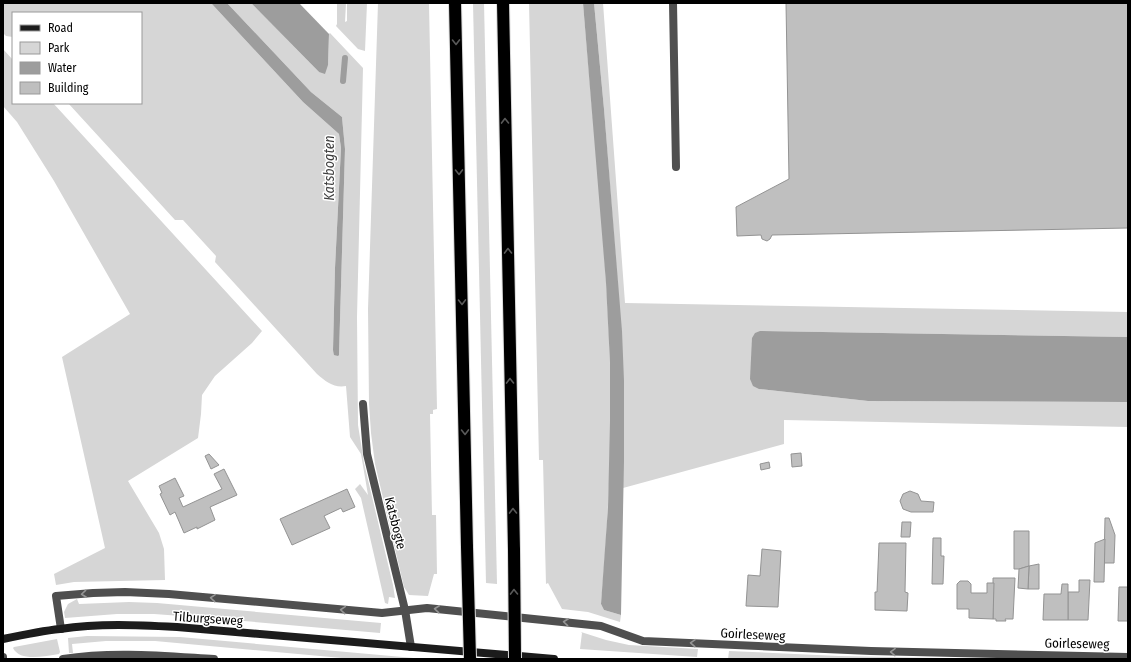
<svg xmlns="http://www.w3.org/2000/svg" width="1131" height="662" font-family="'Fira Sans Condensed',sans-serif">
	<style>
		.green { fill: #d6d6d6 }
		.water { fill: #9d9d9d }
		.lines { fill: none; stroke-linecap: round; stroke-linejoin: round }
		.stream { stroke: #9d9d9d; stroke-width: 6 }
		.building { fill: #bfbfbf; stroke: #939393 }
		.highway-casing { stroke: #dbdbdb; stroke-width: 14 }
		.lane { stroke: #4f4f4f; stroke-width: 8 }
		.street { stroke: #4f4f4f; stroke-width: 8 }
		.secondary { stroke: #1c1c1c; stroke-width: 8 }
		.highway { stroke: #000; stroke-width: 12 }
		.highway-bridge-casing { stroke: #dbdbdb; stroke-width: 14; stroke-linecap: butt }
		.highway-bridge { stroke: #000; stroke-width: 12 }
		.oneway { stroke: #595959 }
		.oneway2 { stroke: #959595 }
		.labels { text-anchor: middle; stroke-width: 3; stroke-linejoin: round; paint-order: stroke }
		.street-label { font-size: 13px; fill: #000; stroke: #fff }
		.water-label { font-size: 14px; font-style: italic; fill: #3e3e3e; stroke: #fff }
	</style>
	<rect width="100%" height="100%" fill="#fff"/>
	<g class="green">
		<path d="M3 3H211L303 102 339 134 341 148 335 268 333 350 339 355 345 149 342 117 311 92 227 3H251L319 72 328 65 329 34 330 33 363 68 357 317 358 425 364 463 393 585 395 598 389 597 388 604 385 603 361 498 355 489 360 484 368 495 361 454 350 437 346 386C334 388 326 382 317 374L215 262 216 256 183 220H175L68 103H141V13H13V37L6 36 3 33Z"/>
		<polygon points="337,3 346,3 345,22 347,21 347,3 367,3 365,51 358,49 336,26 337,24"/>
		<polygon points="378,3 429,3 437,409 433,410 433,414 430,414 432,515 436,515 437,574 434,574 428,596 409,595 404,587 375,464 371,433 369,404 368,309"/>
		<polygon points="473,3 484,3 497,584 486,583"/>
		<path d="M529 3H583C592 114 604 224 609 335 613 425 609 515 601 604L604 610 621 615 620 622 588 612 562 609 548 583 546 584 543 460H539Z"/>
		<polygon points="594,3 603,3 625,303 1128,312 1128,337 760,331 759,389 868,401 1128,402 1128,427 784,420 784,444 623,488 619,302 604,109"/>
		<polygon points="3,49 13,60 13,103 53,103 262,331 252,343 215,376 202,395 201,414 198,438 128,481 159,533 164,549 165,580 74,582 56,585 54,574 105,548 62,357 130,314 54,181 17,122 3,106"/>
		<polygon points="77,599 79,604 129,602 157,603 381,623 380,633 209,618 154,614 117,614 65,618 64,612 68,604"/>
		<polygon points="581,632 606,640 629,645 698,649 697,657 580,649 582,633"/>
		<polygon points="87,636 180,637 425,659 353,659 155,641 106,641 72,644 73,653 69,653 68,638"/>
		<path d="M57 639 60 652 59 654C44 656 20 662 13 648L14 647Z"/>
		<polygon points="729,651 839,656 991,659 728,659"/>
	</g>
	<g class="water">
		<polygon points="211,3 227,3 311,92 342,117 345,149 339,355 338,356 334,355 333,350 335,268 341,148 339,134 303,102"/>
		<polygon points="251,3 299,3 329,34 328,65 325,74 319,72"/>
		<polygon points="583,3 594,3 604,109 622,331 624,381 624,461 621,615 604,610 601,604 608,507 610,421 610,363 606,283"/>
		<polygon points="760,331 1128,337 1128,402 868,401 759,389 753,386 750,379 752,338 755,333"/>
	</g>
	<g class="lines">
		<polyline class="stream" points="343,81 345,58"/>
	</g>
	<g class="building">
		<polygon points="786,3 1128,3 1128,228 772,235 770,239 767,241 762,239 761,235 737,236 736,207 789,179"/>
		<polygon points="801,453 802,466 792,467 791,454"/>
		<polygon points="209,454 219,465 211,469 205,456"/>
		<polygon points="769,462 770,468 761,470 760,464"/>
		<polygon points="224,469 237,495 210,507 215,520 197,529 197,527 184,533 175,512 170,515 160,494 162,493 159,486 175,478 184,496 179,498 183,507 222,489 214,474"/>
		<polygon points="347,489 355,507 343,512 341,508 324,516 330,528 292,545 280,519"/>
		<polygon points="910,491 918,494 921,501 934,502 933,512 911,512 903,509 900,501 903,494"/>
		<polygon points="1105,518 1109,518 1115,535 1114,563 1104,563"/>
		<polygon points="902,522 911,522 910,537 901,537"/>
		<polygon points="1014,531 1029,531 1029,566 1019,569 1014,569"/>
		<polygon points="933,538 941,538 941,556 944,556 943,584 932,584"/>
		<polygon points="1105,539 1104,582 1094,582 1095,543"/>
		<polygon points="879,543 906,543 905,592 908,593 907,611 875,610 875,592 877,592"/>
		<polygon points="762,549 781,551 778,607 746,606 748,575 760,576"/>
		<polygon points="1039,564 1039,589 1028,589 1029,566"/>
		<polygon points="1029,566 1028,589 1018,588 1019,569"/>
		<polygon points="993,578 1015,578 1013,619 1005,619 1006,621 996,621 996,619 993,619"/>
		<polygon points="1079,580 1090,580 1088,620 1068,620 1068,592 1079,592"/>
		<polygon points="960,581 968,581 971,584 971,593 987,593 987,583 994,583 993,619 969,618 969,609 957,609 957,584"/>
		<polygon points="1062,584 1068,584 1068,620 1043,620 1044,594 1061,594"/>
		<polygon points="1119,587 1128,587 1128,621 1118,621"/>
	</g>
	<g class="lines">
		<defs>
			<g id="highway">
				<polyline points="455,3 467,547"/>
				<polyline points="503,3 514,550"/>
			</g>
		</defs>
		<use href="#highway" class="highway-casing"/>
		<polyline class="lane" points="673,3 676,167"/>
		<g class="street">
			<polyline points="363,404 367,454 405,610 411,647"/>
			<polyline points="61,629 56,596 93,593 125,592 169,594 382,613 427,608 601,626 643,641 871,651 1128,657"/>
			<polyline points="3,657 3,659"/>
			<path d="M63 659C113 651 164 656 214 659"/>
		</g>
		<path class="secondary" d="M3 639C22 635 41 631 60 629 99 623 138 625 177 627L554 659"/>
		<use href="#highway" class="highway"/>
		<defs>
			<g id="highway-bridge">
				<polyline points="467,547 470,659"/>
				<polyline points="514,550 515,659"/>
			</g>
		</defs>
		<use href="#highway-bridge" class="highway-bridge-casing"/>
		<use href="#highway-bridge" class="highway-bridge"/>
	</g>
	<defs><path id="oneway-chevron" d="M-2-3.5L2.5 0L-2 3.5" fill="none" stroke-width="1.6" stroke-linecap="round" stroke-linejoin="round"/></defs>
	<g class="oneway">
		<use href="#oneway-chevron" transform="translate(456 42) rotate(89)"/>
		<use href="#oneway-chevron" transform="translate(505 121) rotate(-91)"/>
		<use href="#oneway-chevron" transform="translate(459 172) rotate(89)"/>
		<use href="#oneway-chevron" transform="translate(508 251) rotate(-91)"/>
		<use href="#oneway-chevron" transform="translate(462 302) rotate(89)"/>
		<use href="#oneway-chevron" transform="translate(510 381) rotate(-91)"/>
		<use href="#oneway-chevron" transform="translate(465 432) rotate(89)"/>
		<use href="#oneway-chevron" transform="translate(513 511) rotate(-91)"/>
		<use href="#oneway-chevron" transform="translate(514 592) rotate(-91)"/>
	</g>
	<g class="oneway2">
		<use href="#oneway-chevron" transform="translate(84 594) rotate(174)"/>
		<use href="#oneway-chevron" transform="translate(213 598) rotate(-175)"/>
		<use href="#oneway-chevron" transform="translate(437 609) rotate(-174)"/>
		<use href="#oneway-chevron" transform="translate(343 610) rotate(-175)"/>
		<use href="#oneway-chevron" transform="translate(566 622) rotate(-174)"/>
		<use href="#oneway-chevron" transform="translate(693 643) rotate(-177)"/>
		<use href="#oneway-chevron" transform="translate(893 652) rotate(-179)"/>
	</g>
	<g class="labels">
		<g class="street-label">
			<text transform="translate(396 523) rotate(76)" y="5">Katsbogte</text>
			<text transform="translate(208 618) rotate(4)" y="5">Tilburgseweg</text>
			<text transform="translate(753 634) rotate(3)" y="5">Goirleseweg</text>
			<text transform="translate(1077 643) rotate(1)" y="5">Goirleseweg</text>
		</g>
		<g class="water-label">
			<text transform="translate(329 168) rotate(-90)" y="5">Katsbogten</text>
		</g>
	</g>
	<rect width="1131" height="662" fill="none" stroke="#000000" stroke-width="8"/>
	<rect x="12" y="12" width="130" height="92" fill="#ffffff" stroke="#999999"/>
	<rect x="20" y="25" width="20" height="6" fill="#1c1c1c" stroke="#999999"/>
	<text x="48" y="32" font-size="12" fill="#000000">Road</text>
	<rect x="20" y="42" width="20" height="12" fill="#d6d6d6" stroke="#999999"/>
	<text x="48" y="52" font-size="12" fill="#000000">Park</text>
	<rect x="20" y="62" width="20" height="12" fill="#9d9d9d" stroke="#999999"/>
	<text x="48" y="72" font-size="12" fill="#000000">Water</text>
	<rect x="20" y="82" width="20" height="12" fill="#bfbfbf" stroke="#999999"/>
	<text x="48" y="92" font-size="12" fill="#000000">Building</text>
</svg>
